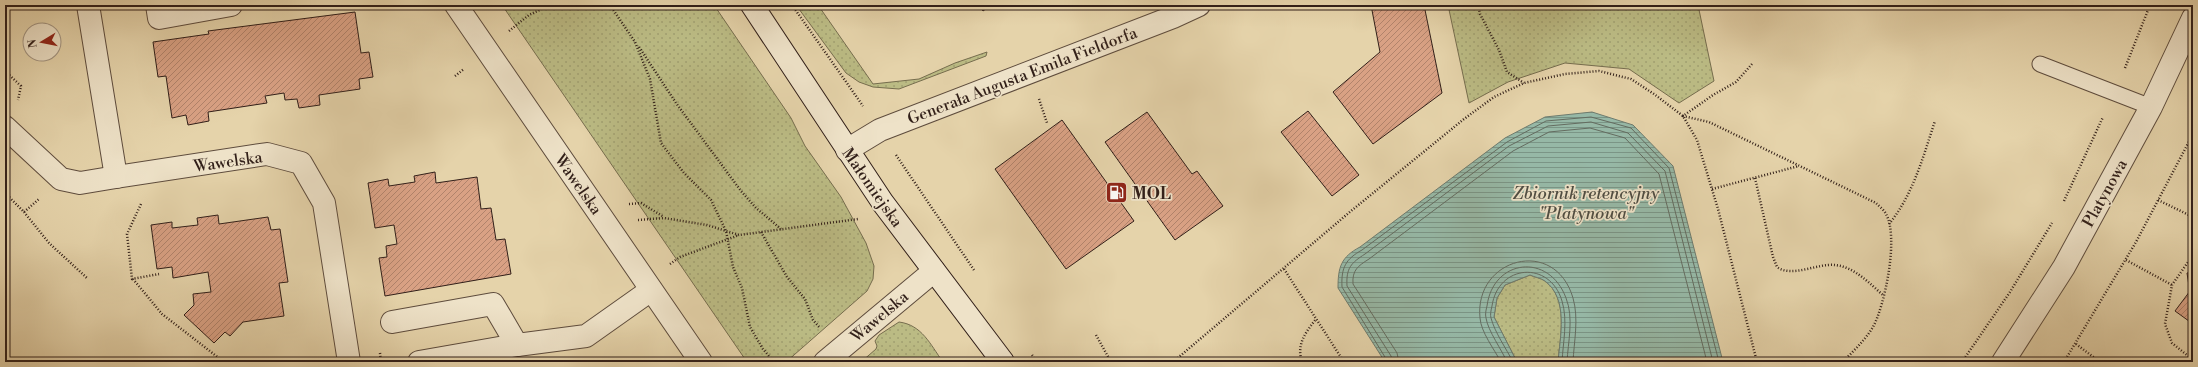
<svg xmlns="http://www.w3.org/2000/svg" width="2198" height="367" font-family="'Libre Bodoni',serif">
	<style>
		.grass { fill: url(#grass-dots); stroke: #766d4e }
		.water { fill: url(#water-rules); stroke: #6e7b6e }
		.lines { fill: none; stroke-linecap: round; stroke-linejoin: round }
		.shore { stroke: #646c60; stroke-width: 1 }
		.building { fill: url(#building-hatch); stroke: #311f19 }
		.service-casing { stroke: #5e4c3d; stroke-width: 17 }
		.minor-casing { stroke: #5e4c3d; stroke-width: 24 }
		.tertiary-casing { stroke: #5e4c3d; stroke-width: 24 }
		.secondary-casing { stroke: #311f19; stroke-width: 24 }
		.path { stroke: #311f19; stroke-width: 2.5; stroke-dasharray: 1 2; stroke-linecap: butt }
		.service { stroke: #eee2c8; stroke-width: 15 }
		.minor { stroke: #eee2c8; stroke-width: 22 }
		.tertiary { stroke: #eee2c8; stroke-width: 22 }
		.secondary { stroke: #eee2c8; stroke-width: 22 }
		.labels { text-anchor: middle; stroke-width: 3.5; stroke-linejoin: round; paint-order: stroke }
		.street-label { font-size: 16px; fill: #311f19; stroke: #eee2c8 }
		.poi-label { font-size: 16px; font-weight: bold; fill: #311f19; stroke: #eee2c8; text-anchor: start }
		.water-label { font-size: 17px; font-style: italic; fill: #4f4d43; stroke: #eee2c8 }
	</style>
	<defs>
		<pattern id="grass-dots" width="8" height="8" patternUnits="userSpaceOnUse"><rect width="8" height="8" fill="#bbbb84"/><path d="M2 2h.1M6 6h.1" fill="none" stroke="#a1a071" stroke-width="1.8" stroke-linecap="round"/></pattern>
		<pattern id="water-rules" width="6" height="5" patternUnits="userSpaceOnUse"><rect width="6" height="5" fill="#96b8a6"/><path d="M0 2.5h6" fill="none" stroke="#7b9586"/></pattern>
		<pattern id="building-hatch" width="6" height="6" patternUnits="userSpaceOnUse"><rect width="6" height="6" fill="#d9a184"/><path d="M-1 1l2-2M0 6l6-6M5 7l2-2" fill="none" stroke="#b1836b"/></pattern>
	</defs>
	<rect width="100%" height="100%" fill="#e5d3aa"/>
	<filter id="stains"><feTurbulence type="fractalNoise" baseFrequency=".005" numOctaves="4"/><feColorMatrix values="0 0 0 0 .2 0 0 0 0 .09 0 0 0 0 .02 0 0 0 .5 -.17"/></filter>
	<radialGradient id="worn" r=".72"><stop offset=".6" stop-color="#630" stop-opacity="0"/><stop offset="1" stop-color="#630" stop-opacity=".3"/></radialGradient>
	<g class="grass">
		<polygon points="502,5 714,5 791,118 805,146 841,197 866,243 874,266 873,279 867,291 786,362 747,362"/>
		<polygon points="796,5 818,5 873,84 919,79 955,63 987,52 986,56 899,89 873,87 859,82 846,73"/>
		<polygon points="1448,5 1698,5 1714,81 1679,103 1629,69 1565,63 1508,82 1469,103"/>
		<path d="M1530 275C1534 277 1541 278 1545 281 1569 299 1560 337 1558 362H1517L1494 317 1497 298 1505 285Z"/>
		<path d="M899 322C922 325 930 344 943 362H861L876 349 877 346 875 341 879 335Z"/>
	</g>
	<path class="water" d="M1592 112 1633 125 1673 166 1723 362H1558C1560 337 1569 299 1545 281 1541 278 1534 277 1530 275L1505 285 1497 298 1494 317 1517 362H1385L1338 288C1338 267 1341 257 1360 247L1505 138 1545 117Z"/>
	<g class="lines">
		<g class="shore">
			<path d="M1388 362 1342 287C1341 267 1346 259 1362 250L1507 142 1546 121 1591 117 1631 128 1669 168 1719 362"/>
			<path d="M1393 362 1391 356 1347 286C1346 268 1351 263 1365 254L1509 146 1548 126 1591 122 1628 133 1665 171 1713 362"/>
			<path d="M1399 362 1397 353 1353 284C1352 270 1358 266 1369 259L1513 151 1549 132 1590 128 1625 138 1659 174 1707 362"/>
			<path d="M1501 362C1494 349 1481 332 1480 318 1474 258 1555 236 1573 298 1579 319 1574 341 1573 362"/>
			<path d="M1507 362C1502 350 1488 331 1486 318 1485 314 1486 310 1487 306 1493 259 1549 252 1566 298 1574 318 1568 342 1567 362"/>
			<path d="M1513 362C1506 348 1495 333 1491 318 1490 315 1491 310 1492 306 1498 264 1550 260 1562 301 1568 321 1563 342 1562 362"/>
		</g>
	</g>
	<g class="building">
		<polygon points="979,5 991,5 983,11"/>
		<polygon points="1371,5 1424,5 1442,93 1373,144 1333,92 1380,52"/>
		<polygon points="355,12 361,53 369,52 373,77 359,79 360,89 319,95 320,105 299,108 297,99 285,100 284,93 265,96 267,103 208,112 209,121 188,125 186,115 172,118 166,76 158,77 153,42 209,34 208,31"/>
		<polygon points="1308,111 1359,175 1332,196 1281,132"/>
		<polygon points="1147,112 1192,174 1197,171 1223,206 1175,240 1105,142"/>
		<polygon points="1062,120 1134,221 1066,269 995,169"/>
		<polygon points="435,172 436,183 477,177 481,209 491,208 496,240 505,239 511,274 385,296 379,258 387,257 386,246 397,244 394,225 375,228 368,183 388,179 389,186 415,182 414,176"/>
		<polygon points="218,215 219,224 268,217 271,230 280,229 288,282 279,283 284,316 243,322 230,336 225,332 214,343 184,315 194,305 193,294 211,292 208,272 173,278 172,267 157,269 151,225 172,222 172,228 198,225 197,218"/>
		<polygon points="2193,272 2193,287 2192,288 2189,286 2187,273"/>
		<polygon points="2193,287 2193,324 2175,311"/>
	</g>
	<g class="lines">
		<defs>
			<polyline id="service" points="2040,64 2151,107"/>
			<g id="minor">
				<polyline points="88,5 116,177 267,154 301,163 324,203 349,362"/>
				<polyline points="157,5 159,18 231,5"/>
				<polyline points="456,5 701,362"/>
				<polyline points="5,127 61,179 80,183 116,177"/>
				<polyline points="847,150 880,130 1173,17 1199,5"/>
				<polyline points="392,322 493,304 517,345 586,336 651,290"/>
				<polyline points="419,362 517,345"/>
				<polyline points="825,362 934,271"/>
			</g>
			<polyline id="tertiary" points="2003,362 2064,267 2151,107 2193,18"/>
			<polyline id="secondary" points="752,5 883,203 1003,362"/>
		</defs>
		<use href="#service" class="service-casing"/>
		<use href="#minor" class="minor-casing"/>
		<use href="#tertiary" class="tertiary-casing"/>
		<use href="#secondary" class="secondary-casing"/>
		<g class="path">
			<polyline points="610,5 635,42 650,79 661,143 684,173 711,200 726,231 733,267 742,288 750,327 763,349 774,362"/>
			<polyline points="792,5 863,106"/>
			<polyline points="1478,5 1480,14 1499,50 1507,72 1524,83"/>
			<polyline points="509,31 529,15 550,5"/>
			<polyline points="639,47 676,103 741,191 756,208 781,229"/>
			<path d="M1752 64 1736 82 1713 95 1683 116 1709 122 1876 203C1879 206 1884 210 1886 214 1899 237 1885 305 1873 327 1865 340 1853 352 1842 362"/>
			<polyline points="2125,68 2150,5"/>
			<polyline points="5,71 21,86 18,100"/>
			<polyline points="455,76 464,69"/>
			<polyline points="1039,99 1047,123"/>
			<polyline points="896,155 974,270"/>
			<path d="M1755 178 1773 257 1777 267C1792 278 1818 263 1835 265 1855 267 1870 284 1884 296"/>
			<polyline points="1712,189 1799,166"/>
			<polyline points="5,193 24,212 39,199"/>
			<polyline points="2158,200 2193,217"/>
			<polyline points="2064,201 2103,117"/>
			<polyline points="141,204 127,234 132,279 159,274"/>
			<polyline points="629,204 641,203 664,217"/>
			<polyline points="24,212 49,243 88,279"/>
			<polyline points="638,220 664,218 707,225 739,235 858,219"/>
			<path d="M1889 224C1913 195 1923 157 1935 121"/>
			<polyline points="761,232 787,277 805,299 813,320 820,328"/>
			<polyline points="2193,255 2172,285 2165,324 2172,343 2193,360"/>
			<polyline points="2126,260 2172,285"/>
			<polyline points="670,264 680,257 739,235"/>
			<polyline points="1284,269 1344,362"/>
			<polyline points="133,279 162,314 224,362"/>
			<polyline points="1096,335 1111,362"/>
			<polyline points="2076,344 2100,362"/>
			<polyline points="380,353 381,362"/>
			<polyline points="1032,355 1037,362"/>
			<polyline points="1173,362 1351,211 1464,119 1494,97 1524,83 1565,74 1599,71 1631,79 1654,94 1683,116 1697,140 1718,209 1757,362"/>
			<path d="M1302 362C1296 344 1306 332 1316 319"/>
			<polyline points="1962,362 2010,292 2052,223"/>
			<polyline points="2064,362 2136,242 2193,134"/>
		</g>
		<use href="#service" class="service"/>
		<use href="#minor" class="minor"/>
		<use href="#tertiary" class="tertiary"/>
		<use href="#secondary" class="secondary"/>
	</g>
	<defs>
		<symbol id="fuel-square" viewBox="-11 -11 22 22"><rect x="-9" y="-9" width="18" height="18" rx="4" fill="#8f2418" stroke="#eee2c8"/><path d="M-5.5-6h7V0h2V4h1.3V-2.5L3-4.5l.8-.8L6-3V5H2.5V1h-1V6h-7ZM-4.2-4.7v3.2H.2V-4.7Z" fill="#fff"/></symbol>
	</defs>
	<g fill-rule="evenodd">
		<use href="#fuel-square" x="1104" y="180" width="25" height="25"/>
	</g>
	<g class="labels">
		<g class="street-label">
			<text transform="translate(1022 75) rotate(-21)" y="6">Generała Augusta Emila Fieldorfa</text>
			<text transform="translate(228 161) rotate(-8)" y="6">Wawelska</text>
			<text transform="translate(579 184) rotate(55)" y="6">Wawelska</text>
			<text transform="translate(873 187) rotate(55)" y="6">Małomiejska</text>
			<text transform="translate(2104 193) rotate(-61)" y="6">Platynowa</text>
			<text transform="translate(879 316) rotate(-40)" y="6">Wawelska</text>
		</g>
		<g class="poi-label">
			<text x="1132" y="199">MOL</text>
		</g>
		<g class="water-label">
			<text x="1586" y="199">Zbiornik retencyjny<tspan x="1586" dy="20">"Platynowa"</tspan></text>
		</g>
	</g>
	<rect width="2198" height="367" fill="none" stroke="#e5d3aa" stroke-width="20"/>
	<rect x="6" y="6" width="2186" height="355" fill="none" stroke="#311f19" stroke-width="2"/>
	<rect x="10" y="10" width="2178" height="347" fill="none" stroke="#311f19"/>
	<g transform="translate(42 42) rotate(260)"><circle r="19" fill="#eee2c8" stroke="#a29482"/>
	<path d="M0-3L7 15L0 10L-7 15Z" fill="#8f2418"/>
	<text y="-6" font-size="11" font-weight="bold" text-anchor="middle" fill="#311f19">N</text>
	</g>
	<rect width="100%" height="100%" filter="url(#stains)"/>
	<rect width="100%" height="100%" fill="url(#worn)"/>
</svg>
